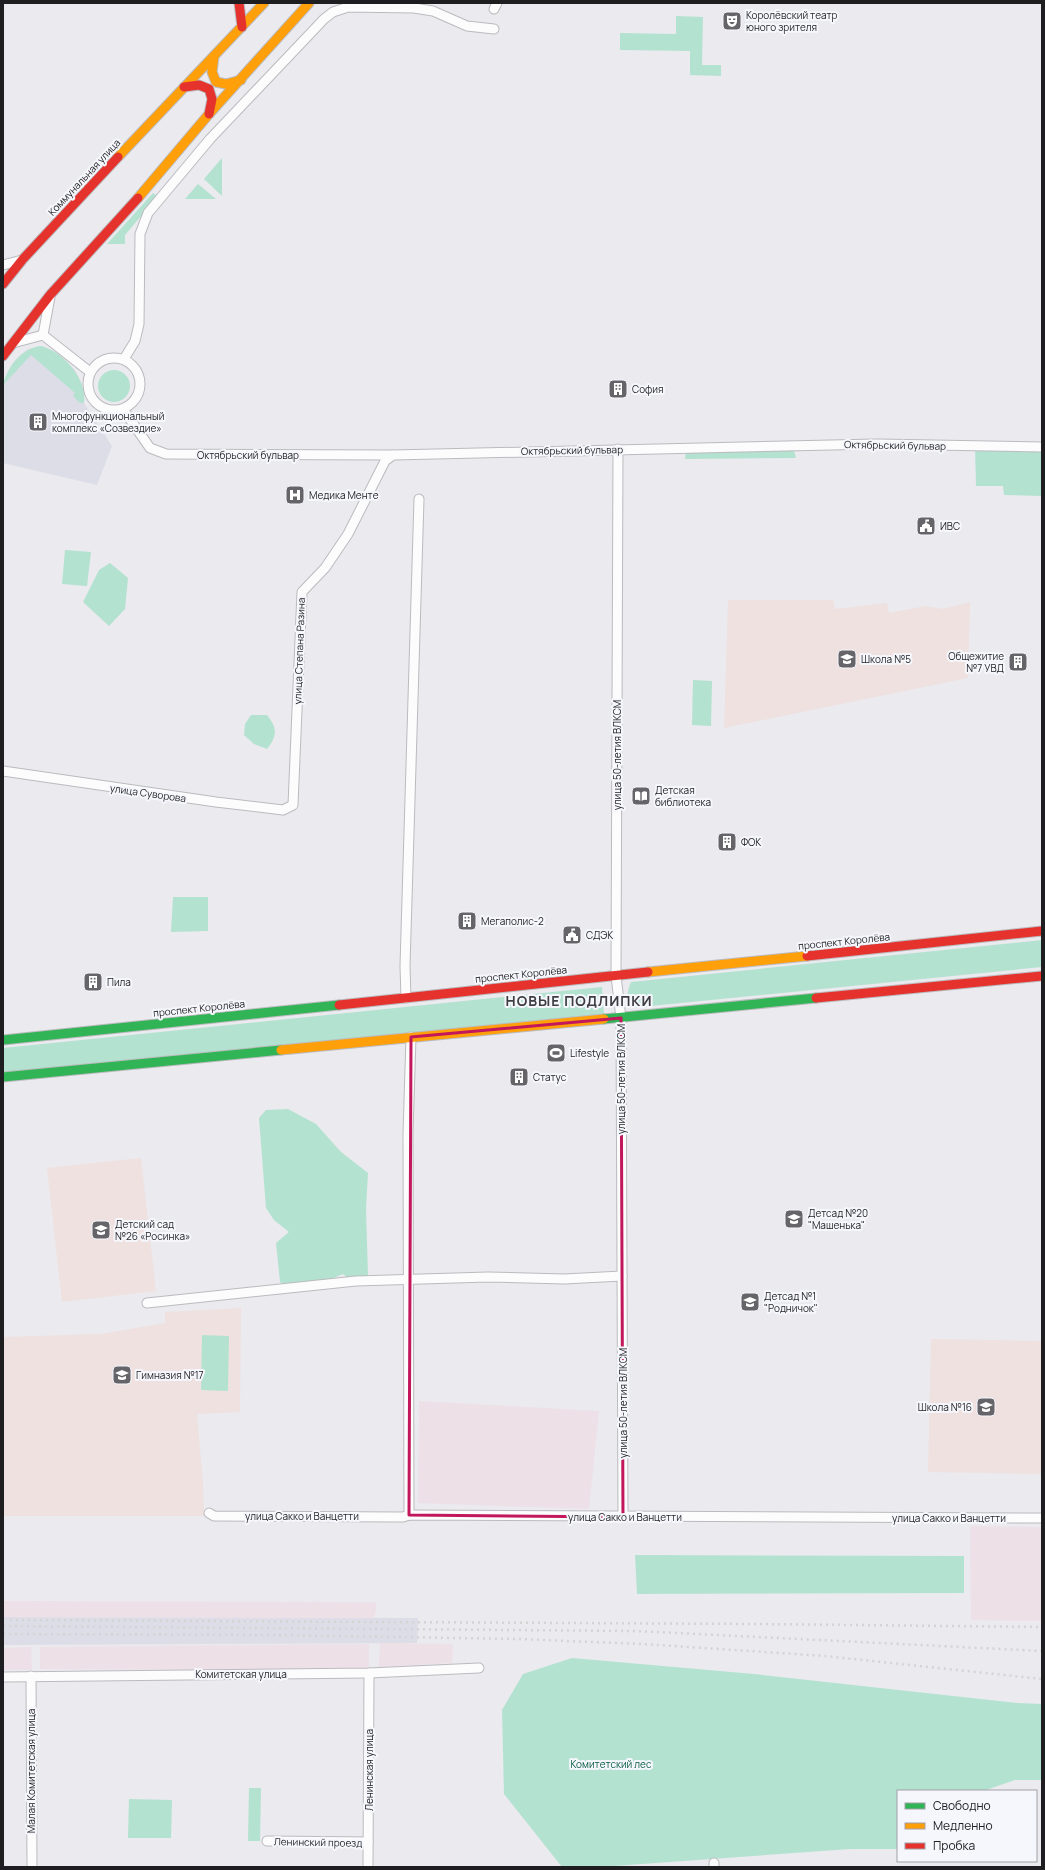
<svg xmlns="http://www.w3.org/2000/svg" width="1045" height="1870" font-family="Manrope,sans-serif">
	<style>
		.built { fill: #dcdde7 }
		.industrial { fill: #eee0e7 }
		.education { fill: #efe1df }
		.green { fill: #b4e2d0 }
		.lines { fill: none; stroke-linecap: round; stroke-linejoin: round }
		.street-casing { stroke: #bbbbbf; stroke-width: 11 }
		.fast-casing { stroke: #bbbbbf; stroke-width: 11 }
		.slow-casing { stroke: #bbbbbf; stroke-width: 11 }
		.jam-casing { stroke: #bbbbbf; stroke-width: 11 }
		.street { stroke: #fcfcfd; stroke-width: 9 }
		.fast { stroke: #30b455; stroke-width: 9 }
		.slow { stroke: #ff9f0a; stroke-width: 9 }
		.jam { stroke: #e5322d; stroke-width: 9 }
		.rail { stroke: #d4d4d5; stroke-width: 2.5; stroke-dasharray: 2 4; stroke-linecap: butt }
		.marked { fill: none; stroke: #c2185b; stroke-width: 3; stroke-linejoin: round }
		.labels { text-anchor: middle; stroke-width: 4; stroke-linejoin: round; paint-order: stroke }
		.poi-label { font-size: 10px; fill: #1e1e21; stroke: #f6f7fd; text-anchor: start }
		.street-label { font-size: 10px; fill: #1e1e21; stroke: #f6f7fd }
		.park-label { font-size: 10px; fill: #045a40; stroke: #f6f7fd }
		.district-label { font-size: 14px; font-weight: bold; letter-spacing: 1px; fill: #3d3d42; stroke: #f6f7fd }
	</style>
	<rect width="100%" height="100%" fill="#eaeaef"/>
	<g class="built">
		<polygon points="41,346 54,352 75,370 82,385 84,403 112,446 97,485 3,463 3,383 13,363 20,355 28,349"/>
		<polygon points="3,1617 418,1618 417,1643 3,1645"/>
	</g>
	<g class="industrial">
		<polygon points="419,1401 599,1411 589,1509 418,1503"/>
		<polygon points="970,1526 1042,1527 1042,1621 971,1620"/>
		<polygon points="3,1601 376,1602 376,1610 374,1618 3,1617"/>
		<polygon points="380,1643 453,1644 452,1663 379,1667"/>
		<polygon points="369,1644 369,1671 40,1669 40,1647"/>
		<polygon points="31,1647 32,1670 3,1670 3,1648"/>
	</g>
	<g class="education">
		<polygon points="728,600 833,600 835,609 887,603 889,613 926,606 943,609 970,602 968,678 724,728"/>
		<polygon points="141,1158 156,1291 62,1302 47,1168"/>
		<polygon points="241,1308 240,1412 197,1414 203,1483 204,1516 3,1516 3,1337 101,1334 165,1323 165,1312"/>
		<polygon points="931,1339 1042,1341 1042,1474 928,1472"/>
	</g>
	<g class="green">
		<polygon points="676,16 703,17 702,65 721,65 721,76 690,75 690,51 620,50 620,33 676,34"/>
		<polygon points="222,158 222,196 204,179"/>
		<polygon points="198,184 216,199 185,199"/>
		<polygon points="153,193 158,196 125,235 125,244 107,244"/>
		<path d="M41 346C63 351 88 380 84 403H80L73 396 75 393 31 355 3 385C7 367 22 348 41 346Z"/>
		<circle cx="114" cy="386" r="16"/>
		<polygon points="793,447 796,458 685,459 686,450"/>
		<polygon points="975,448 1042,449 1042,496 1004,495 1003,486 976,486"/>
		<polygon points="65,550 91,552 87,586 62,584"/>
		<polygon points="110,563 128,578 125,609 109,626 83,602 99,570"/>
		<polygon points="693,680 712,681 711,726 692,725"/>
		<path d="M251 715H267C277 728 278 735 267 749L254 744 244 735 245 724Z"/>
		<polygon points="173,897 208,897 208,931 171,932"/>
		<path d="M1042 940V967L631 1008C626 1000 627 991 631 982Z"/>
		<polygon points="602,987 604,1014 3,1074 3,1048"/>
		<polygon points="288,1109 316,1124 341,1152 368,1173 366,1209 368,1276 364,1281 353,1282 343,1274 306,1290 291,1293 280,1282 276,1243 289,1232 274,1220 266,1208 259,1118 266,1110"/>
		<polygon points="202,1335 229,1336 228,1391 201,1390"/>
		<polygon points="635,1555 964,1556 964,1593 637,1594"/>
		<polygon points="572,1658 754,1674 1017,1703 1042,1704 1042,1780 1015,1780 983,1791 898,1791 898,1849 850,1849 600,1867 562,1867 504,1794 502,1710 523,1674"/>
		<polygon points="249,1788 261,1788 260,1841 248,1841"/>
		<polygon points="129,1799 172,1800 171,1838 128,1838"/>
	</g>
	<g class="lines">
		<defs>
			<g id="street">
				<polyline points="494,9 497,3"/>
				<polyline points="3,265 22,260"/>
				<polyline points="43,335 50,297"/>
				<polyline points="13,343 43,335 90,372"/>
				<circle cx="114" cy="384" r="26"/>
				<polyline points="124,359 135,341 139,324 140,234 148,213 210,139 324,19 333,12 348,7 414,8 433,11 467,26 494,29"/>
				<polyline points="123,409 150,448 166,454 393,455 877,444 1042,447"/>
				<polyline points="618,449 616,976 621,1018 623,1517"/>
				<polyline points="3,771 216,802 283,810 293,805 302,592 325,568 348,534 385,461 393,455"/>
				<polyline points="406,998 405,966 419,499"/>
				<polyline points="147,1303 356,1281 488,1277 564,1279 622,1276"/>
				<polyline points="209,1513 214,1516 403,1517 409,1515 1042,1518"/>
				<polyline points="409,1515 408,1134 411,1037"/>
				<polyline points="31,1676 32,1867"/>
				<polyline points="3,1677 369,1673 479,1668"/>
				<polyline points="267,1841 368,1842"/>
				<polyline points="714,1863 714,1867"/>
				<polyline points="368,1867 369,1673"/>
			</g>
			<g id="fast">
				<polyline points="604,1019 816,998"/>
				<polyline points="3,1040 339,1005"/>
				<polyline points="3,1077 281,1050"/>
			</g>
			<g id="slow">
				<polyline points="214,56 212,72 216,82 226,84 241,80"/>
				<polyline points="118,157 264,3"/>
				<polyline points="138,198 209,114 309,3"/>
				<polyline points="648,972 807,956"/>
				<polyline points="281,1050 604,1019"/>
			</g>
			<g id="jam">
				<polyline points="239,3 242,27"/>
				<polyline points="184,87 199,85 209,89 212,99 209,114"/>
				<polyline points="3,284 23,259 118,157"/>
				<polyline points="3,356 50,295 138,198"/>
				<polyline points="807,956 1042,931"/>
				<polyline points="816,998 1042,976"/>
				<polyline points="339,1005 648,972"/>
			</g>
		</defs>
		<use href="#street" class="street-casing"/>
		<use href="#fast" class="fast-casing"/>
		<use href="#slow" class="slow-casing"/>
		<use href="#jam" class="jam-casing"/>
		<use href="#street" class="street"/>
		<use href="#fast" class="fast"/>
		<use href="#slow" class="slow"/>
		<use href="#jam" class="jam"/>
		<g class="rail">
			<polyline points="10,1620 759,1624 1042,1627"/>
			<polyline points="3,1626 636,1631 1042,1651"/>
			<polyline points="3,1634 272,1635 518,1639 643,1644 825,1656 1042,1679"/>
		</g>
	</g>
	<path class="marked" d="M621 1018 623 1517 409 1515 411 1037Z"/>
	<defs>
		<symbol id="theatre-square" viewBox="-11 -11 22 22"><rect x="-9" y="-9" width="18" height="18" rx="4" fill="#656569" stroke="#f6f7fd"/><path d="M-5-5.5Q0-4 5-5.5V0Q5 5 0 6Q-5 5-5 0ZM-3.3-2.5H-1v1.5H-3.3ZM1-2.5H3.3v1.5H1ZM-2.8 1Q0 5.5 2.8 1Z" fill="#fff"/></symbol>
		<symbol id="building-square" viewBox="-11 -11 22 22"><rect x="-9" y="-9" width="18" height="18" rx="4" fill="#656569" stroke="#f6f7fd"/><path d="M-4-6H4V6H1V3H-1V6H-4ZM-2.5-4.3h1.7v1.8h-1.7ZM.8-4.3h1.7v1.8H.8ZM-2.5-1h1.7V.8h-1.7ZM.8-1h1.7V.8H.8Z" fill="#fff"/></symbol>
		<symbol id="hospital-square" viewBox="-11 -11 22 22"><rect x="-9" y="-9" width="18" height="18" rx="4" fill="#656569" stroke="#f6f7fd"/><path d="M-5-5h3v3.5h4V-5h3V5h-3V1.5h-4V5h-3Z" fill="#fff"/></symbol>
		<symbol id="civic-square" viewBox="-11 -11 22 22"><rect x="-9" y="-9" width="18" height="18" rx="4" fill="#656569" stroke="#f6f7fd"/><path d="M-.6-6.5H3V-4.5H.6V-3L4-1V1h2V6H-6V1h2V-1L-.6-3ZM-1.2 2.5V6h2.4V2.5Z" fill="#fff"/></symbol>
		<symbol id="school-square" viewBox="-11 -11 22 22"><rect x="-9" y="-9" width="18" height="18" rx="4" fill="#656569" stroke="#f6f7fd"/><path d="M0-5L7-2L0 1L-7-2ZM-4 1L0 2.5L4 1V4Q0 6-4 4Z" fill="#fff"/></symbol>
		<symbol id="library-square" viewBox="-11 -11 22 22"><rect x="-9" y="-9" width="18" height="18" rx="4" fill="#656569" stroke="#f6f7fd"/><path d="M-6-4Q-3-5.5-.7-3.5V5Q-3 3-6 4ZM6-4Q3-5.5 .7-3.5V5Q3 3 6 4Z" fill="#fff"/></symbol>
		<symbol id="stadium-square" viewBox="-11 -11 22 22"><rect x="-9" y="-9" width="18" height="18" rx="4" fill="#656569" stroke="#f6f7fd"/><path d="M0-5a6.5 5 0 1 0 0 10a6.5 5 0 1 0 0-10ZM-3.5-1.8h7v3.6h-7Z" fill="#fff"/></symbol>
	</defs>
	<g fill-rule="evenodd">
		<use href="#theatre-square" x="721" y="10" width="22" height="22"/>
		<use href="#building-square" x="607" y="378" width="22" height="22"/>
		<use href="#building-square" x="27" y="411" width="22" height="22"/>
		<use href="#hospital-square" x="284" y="484" width="22" height="22"/>
		<use href="#civic-square" x="915" y="515" width="22" height="22"/>
		<use href="#school-square" x="836" y="648" width="22" height="22"/>
		<use href="#building-square" x="1007" y="651" width="22" height="22"/>
		<use href="#library-square" x="630" y="785" width="22" height="22"/>
		<use href="#building-square" x="716" y="831" width="22" height="22"/>
		<use href="#building-square" x="456" y="910" width="22" height="22"/>
		<use href="#civic-square" x="561" y="924" width="22" height="22"/>
		<use href="#building-square" x="82" y="971" width="22" height="22"/>
		<use href="#stadium-square" x="545" y="1042" width="22" height="22"/>
		<use href="#building-square" x="508" y="1066" width="22" height="22"/>
		<use href="#school-square" x="783" y="1208" width="22" height="22"/>
		<use href="#school-square" x="90" y="1219" width="22" height="22"/>
		<use href="#school-square" x="739" y="1291" width="22" height="22"/>
		<use href="#school-square" x="111" y="1364" width="22" height="22"/>
		<use href="#school-square" x="975" y="1396" width="22" height="22"/>
	</g>
	<g class="labels">
		<g class="poi-label">
			<text x="746" y="19">Королёвский театр<tspan x="746" dy="12">юного зрителя</tspan></text>
			<text x="632" y="393">София</text>
			<text x="52" y="420">Многофункциональный<tspan x="52" dy="12">комплекс «Созвездие»</tspan></text>
			<text x="309" y="499">Медика Менте</text>
			<text x="940" y="530">ИВС</text>
			<text x="1004" y="660" text-anchor="end">Общежитие<tspan x="1004" dy="12">№7 УВД</tspan></text>
			<text x="861" y="663">Школа №5</text>
			<text x="655" y="794">Детская<tspan x="655" dy="12">библиотека</tspan></text>
			<text x="741" y="846">ФОК</text>
			<text x="481" y="925">Мегаполис-2</text>
			<text x="586" y="939">СДЭК</text>
			<text x="107" y="986">Пила</text>
			<text x="570" y="1057">Lifestyle</text>
			<text x="533" y="1081">Статус</text>
			<text x="808" y="1217">Детсад №20<tspan x="808" dy="12">"Машенька"</tspan></text>
			<text x="115" y="1228">Детский сад<tspan x="115" dy="12">№26 «Росинка»</tspan></text>
			<text x="764" y="1300">Детсад №1<tspan x="764" dy="12">"Родничок"</tspan></text>
			<text x="136" y="1379">Гимназия №17</text>
			<text x="972" y="1411" text-anchor="end">Школа №16</text>
		</g>
		<g class="street-label">
			<text transform="translate(84 177) rotate(-47)" y="4">Коммунальная улица</text>
			<text transform="translate(895 445) rotate(1)" y="4">Октябрьский бульвар</text>
			<text transform="translate(572 450) rotate(-1)" y="4">Октябрьский бульвар</text>
			<text x="248" y="459">Октябрьский бульвар</text>
			<text transform="translate(299 651) rotate(-88)" y="4">улица Степана Разина</text>
			<text transform="translate(617 755) rotate(-90)" y="4">улица 50-летия ВЛКСМ</text>
			<text transform="translate(148 793) rotate(8)" y="4">улица Суворова</text>
			<text transform="translate(844 941) rotate(-6)" y="4">проспект Королёва</text>
			<text transform="translate(521 974) rotate(-6)" y="4">проспект Королёва</text>
			<text transform="translate(199 1008) rotate(-6)" y="4">проспект Королёва</text>
			<text transform="translate(621 1079) rotate(-90)" y="4">улица 50-летия ВЛКСМ</text>
			<text transform="translate(623 1403) rotate(-90)" y="4">улица 50-летия ВЛКСМ</text>
			<text x="302" y="1520">улица Сакко и Ванцетти</text>
			<text x="625" y="1521">улица Сакко и Ванцетти</text>
			<text x="949" y="1522">улица Сакко и Ванцетти</text>
			<text x="241" y="1678">Комитетская улица</text>
			<text transform="translate(369 1770) rotate(-90)" y="4">Ленинская улица</text>
			<text transform="translate(31 1771) rotate(-90)" y="4">Малая Комитетская улица</text>
			<text transform="translate(318 1842) rotate(1)" y="4">Ленинский проезд</text>
		</g>
		<g class="park-label">
			<text x="611" y="1768">Комитетский лес</text>
		</g>
		<g class="district-label">
			<text x="579" y="1006">НОВЫЕ ПОДЛИПКИ</text>
		</g>
	</g>
	<rect width="1045" height="1870" fill="none" stroke="#1e1e21" stroke-width="8"/>
	<rect x="897" y="1790" width="140" height="72" fill="#f6f7fd" stroke="#a0a0a5"/>
	<rect x="905" y="1803" width="20" height="6" fill="#30b455" stroke="#a0a0a5"/>
	<text x="933" y="1810" font-size="12" fill="#1e1e21">Свободно</text>
	<rect x="905" y="1823" width="20" height="6" fill="#ff9f0a" stroke="#a0a0a5"/>
	<text x="933" y="1830" font-size="12" fill="#1e1e21">Медленно</text>
	<rect x="905" y="1843" width="20" height="6" fill="#e5322d" stroke="#a0a0a5"/>
	<text x="933" y="1850" font-size="12" fill="#1e1e21">Пробка</text>
</svg>
